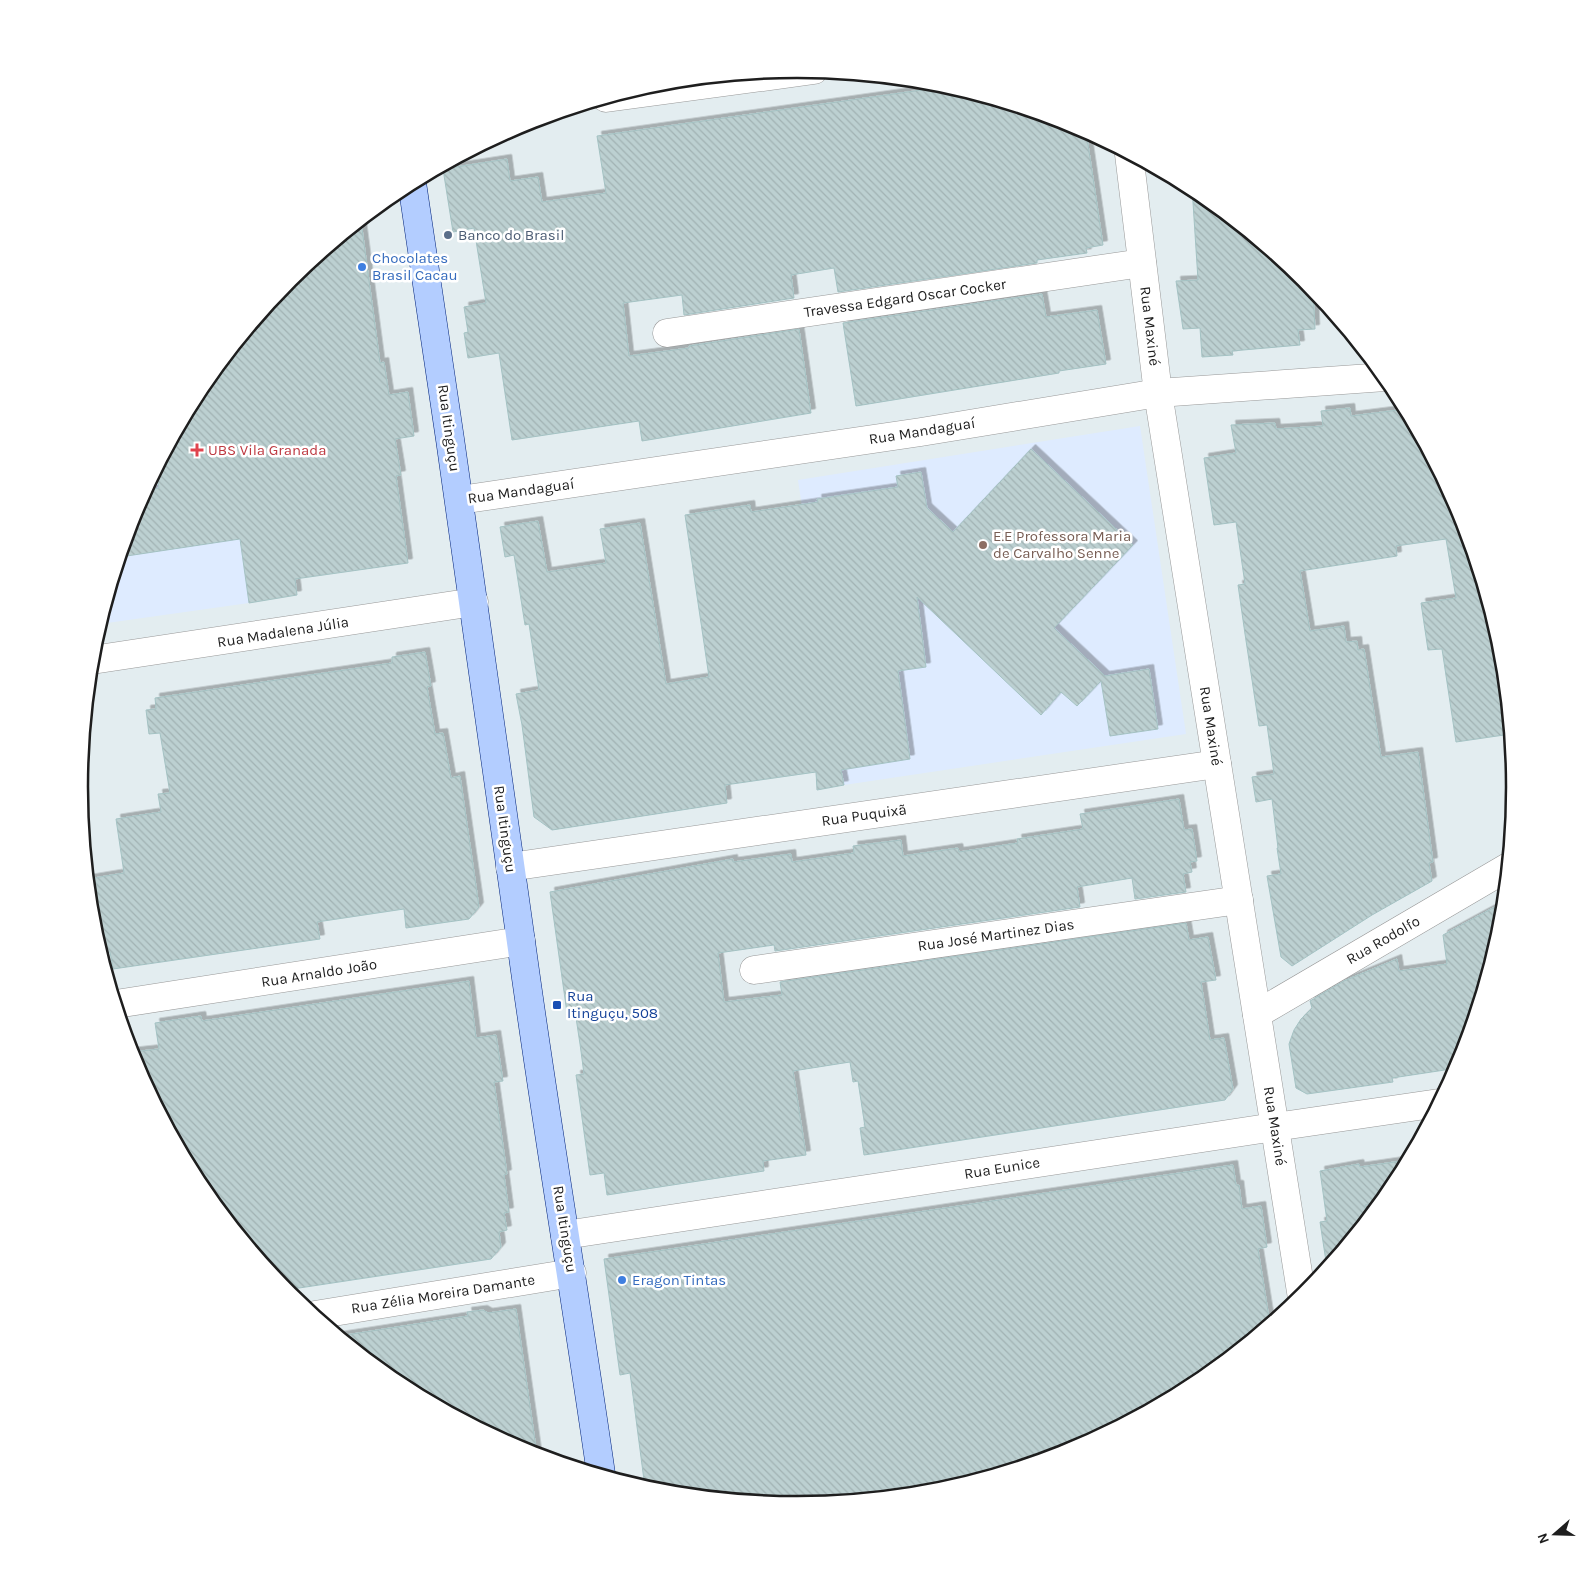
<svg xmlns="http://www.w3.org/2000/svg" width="1595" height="1574" font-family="Karla,sans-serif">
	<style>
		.education { fill: #deebff }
		.building { fill: url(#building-back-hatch); stroke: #a4c2c3; filter: url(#shadow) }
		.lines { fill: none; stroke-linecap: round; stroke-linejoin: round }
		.street-casing { stroke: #989898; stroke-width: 29 }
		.secondary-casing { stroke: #00227b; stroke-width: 29 }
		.street { stroke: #fff; stroke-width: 28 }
		.secondary { stroke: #b3cdff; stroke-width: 28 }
		.service-dot { fill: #5c6f8a; stroke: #fff; stroke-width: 2 }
		.shop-dot { fill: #3f7fe0; stroke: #fff; stroke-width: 2 }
		.health-dot { fill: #e0444e; stroke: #fff; stroke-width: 2 }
		.education-dot { fill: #8d6e63; stroke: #fff; stroke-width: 2 }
		.transit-dot { fill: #1a4fb4; stroke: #fff; stroke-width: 2 }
		.labels { text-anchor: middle; stroke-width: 5; stroke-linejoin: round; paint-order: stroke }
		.service-label { font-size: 15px; fill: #4e5e75; stroke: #fff; text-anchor: start }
		.shop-label { font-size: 15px; fill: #366cbe; stroke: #fff; text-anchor: start }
		.street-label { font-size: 15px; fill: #1e1e1e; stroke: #fff }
		.health-label { font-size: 15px; fill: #be3a42; stroke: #fff; text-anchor: start }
		.education-label { font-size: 15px; fill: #785e54; stroke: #fff; text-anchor: start }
		.transit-label { font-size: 15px; fill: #164399; stroke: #fff; text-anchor: start }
		.rim { fill: none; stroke: #1e1e1e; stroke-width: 2.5 }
	</style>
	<defs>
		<pattern id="building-back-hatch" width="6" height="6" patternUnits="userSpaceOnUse" patternTransform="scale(1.25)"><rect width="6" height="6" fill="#bcd0d1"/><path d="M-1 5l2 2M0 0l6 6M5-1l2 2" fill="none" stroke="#a1b2b3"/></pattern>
		<filter id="shadow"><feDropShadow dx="4.5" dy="-4.5" stdDeviation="0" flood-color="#0004"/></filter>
	</defs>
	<rect width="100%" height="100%" fill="#e3edf0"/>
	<g class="education">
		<polygon points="217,377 249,603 107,623 105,608 134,512 200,388"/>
		<polygon points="1140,426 1186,734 844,785 798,480"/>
	</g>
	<g class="building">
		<polygon points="950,86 1073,124 1086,131 1103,245 1086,248 1087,253 1037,260 1037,263 838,292 834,268 791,275 794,298 684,315 682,295 623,303 629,356 689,348 689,346 799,329 811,413 642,441 639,421 512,440 499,353 468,358 464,333 468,332 464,307 486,303 474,228 453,232 443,169 507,159 510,181 538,177 542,202 606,193 597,136"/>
		<polygon points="1192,187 1306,279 1313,288 1315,329 1298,330 1300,345 1232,351 1233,355 1202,357 1200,328 1183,329 1176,281 1198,280"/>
		<polygon points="361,221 380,363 384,362 389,395 408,392 414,436 395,439 401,475 396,476 408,563 295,579 297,595 249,603 240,539 120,557 134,512 145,491 159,488 156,471 200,388 290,279"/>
		<polygon points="1042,294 1046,317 1097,310 1106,364 1059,371 1059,373 856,406 843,323"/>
		<polygon points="1350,408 1351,416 1406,409 1461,512 1502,647 1511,734 1456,742 1442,649 1428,650 1421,603 1456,598 1446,539 1396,546 1397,556 1300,571 1310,631 1344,626 1346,642 1357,641 1358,650 1364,649 1381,757 1418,752 1433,862 1429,863 1432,881 1372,915 1292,966 1281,957 1267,876 1281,874 1277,848 1278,848 1272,799 1256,802 1252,777 1274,774 1267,725 1259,726 1245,634 1238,585 1245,584 1236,522 1214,525 1204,458 1236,453 1231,425 1275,423 1276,429 1323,426 1321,411"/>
		<polygon points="1031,449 1133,545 1054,628 1105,676 1149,669 1158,729 1110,736 1101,681 1077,706 1061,692 1041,715 917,597 926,667 898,671 910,759 841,770 844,785 817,790 816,772 725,785 727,803 552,830 534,817 522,725 516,694 539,690 529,624 525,625 514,555 505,557 500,527 538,521 547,572 606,563 600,529 640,523 666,684 709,677 685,515 750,505 751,512 818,502 817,499 898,487 896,476 921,472 927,508 953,532"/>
		<polygon points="425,652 431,686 427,687 435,734 443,733 451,778 460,776 479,907 469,919 406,928 404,909 317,922 320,939 113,969 110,952 101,953 93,927 88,879 124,873 116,819 161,812 158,794 170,793 160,733 149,734 146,710 156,709 155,698 392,663 392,657"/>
		<polygon points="1179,799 1184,830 1192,829 1197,861 1190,862 1192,872 1183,874 1186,892 1135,899 1132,878 1077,887 1080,907 775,951 774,945 718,953 724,1002 782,995 780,982 1186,923 1189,940 1208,937 1216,980 1201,982 1210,1040 1224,1038 1233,1089 1225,1100 864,1155 860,1128 865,1127 858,1081 853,1082 850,1062 793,1071 806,1155 763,1161 764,1171 607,1195 604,1173 590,1175 576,1075 584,1074 580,1044 575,1011 567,1013 550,892 733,859 733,862 791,854 792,862 854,853 853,846 901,840 903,856 958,848 959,852 1018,843 1017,839 1083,829 1080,814"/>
		<polygon points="1504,902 1502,927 1458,1068 1392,1078 1393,1082 1307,1094 1296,1088 1289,1044 1294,1030 1301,1019 1312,1008 1310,1001 1344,981 1397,959 1399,971 1447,964 1443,935"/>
		<polygon points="469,981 476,1038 496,1035 503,1081 494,1082 507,1174 504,1175 509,1212 504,1213 507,1230 499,1232 501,1247 491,1259 286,1290 200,1186 134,1062 131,1052 159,1049 155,1023 201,1016 202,1021"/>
		<polygon points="1408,1160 1395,1186 1381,1203 1365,1205 1367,1219 1327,1268 1320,1222 1327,1221 1320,1171 1359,1164 1360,1167"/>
		<polygon points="1233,1165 1236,1185 1239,1185 1242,1209 1261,1206 1267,1247 1258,1249 1270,1324 1196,1384 1072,1451 937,1492 797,1505 657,1491 645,1488 630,1373 620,1375 604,1259"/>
		<polygon points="516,1309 537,1455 522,1450 398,1384 339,1336 468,1316 467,1312 483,1310 488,1313"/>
	</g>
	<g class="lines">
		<defs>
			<g id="street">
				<polyline points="606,98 814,70"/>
				<polyline points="1129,154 1158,393 1302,1298"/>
				<polyline points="667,333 1142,263"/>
				<polyline points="460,500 921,432 1158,393 1385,377"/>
				<polyline points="92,660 474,602"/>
				<polyline points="510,867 1217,764"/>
				<polyline points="754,970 1239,900"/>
				<polyline points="116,1004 521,941"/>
				<polyline points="1257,1014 1508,867"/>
				<polyline points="565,1235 1275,1127 1439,1103"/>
				<polyline points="315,1315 572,1273"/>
			</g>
			<path id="secondary" d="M412 183C451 438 486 693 522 949 546 1124 576 1299 601 1474"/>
		</defs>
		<use href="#street" class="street-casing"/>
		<use href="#secondary" class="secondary-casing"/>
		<use href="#street" class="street"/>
		<use href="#secondary" class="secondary"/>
	</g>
	<circle class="service-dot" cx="448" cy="235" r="5"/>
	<g class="shop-dot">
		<circle cx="362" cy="267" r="5"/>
		<circle cx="622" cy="1280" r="5"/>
	</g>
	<path class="health-dot" d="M194.5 442.5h5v5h5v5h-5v5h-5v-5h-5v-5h5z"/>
	<circle class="education-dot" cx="983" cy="545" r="5"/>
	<rect class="transit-dot" x="552" y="1000" width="10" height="10" rx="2.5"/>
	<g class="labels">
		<g class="service-label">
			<text x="458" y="240">Banco do Brasil</text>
		</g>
		<g class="shop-label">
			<text x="372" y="263">Chocolates<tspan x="372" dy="17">Brasil Cacau</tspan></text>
			<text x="632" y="1285">Eragon Tintas</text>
		</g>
		<g class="street-label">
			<text transform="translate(905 298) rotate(-8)" y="5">Travessa Edgard Oscar Cocker</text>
			<text transform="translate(1150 326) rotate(83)" y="5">Rua Maxiné</text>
			<text transform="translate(449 428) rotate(82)" y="5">Rua Itinguçu</text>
			<text transform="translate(922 431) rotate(-9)" y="5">Rua Mandaguaí</text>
			<text transform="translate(521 491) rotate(-8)" y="5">Rua Mandaguaí</text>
			<text transform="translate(283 632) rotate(-9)" y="5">Rua Madalena Júlia</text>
			<text transform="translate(1211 726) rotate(81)" y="5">Rua Maxiné</text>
			<text transform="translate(864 815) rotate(-8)" y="5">Rua Puquixã</text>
			<text transform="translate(505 829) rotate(82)" y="5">Rua Itinguçu</text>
			<text transform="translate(996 935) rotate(-8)" y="5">Rua José Martinez Dias</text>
			<text transform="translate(1383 940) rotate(-30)" y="5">Rua Rodolfo</text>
			<text transform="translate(319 973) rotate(-9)" y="5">Rua Arnaldo João</text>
			<text transform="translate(1275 1126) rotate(81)" y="5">Rua Maxiné</text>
			<text transform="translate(1002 1168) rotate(-9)" y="5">Rua Eunice</text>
			<text transform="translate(565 1229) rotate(81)" y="5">Rua Itinguçu</text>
			<text transform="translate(443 1294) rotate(-9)" y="5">Rua Zélia Moreira Damante</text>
		</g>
		<g class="health-label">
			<text x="208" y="455">UBS Vila Granada</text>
		</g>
		<g class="education-label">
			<text x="993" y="541">E.E Professora Maria<tspan x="993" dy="17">de Carvalho Senne</tspan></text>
		</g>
		<g class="transit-label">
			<text x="567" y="1001">Rua<tspan x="567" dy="17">Itinguçu, 508</tspan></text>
		</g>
	</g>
	<path d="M0 0H1595V1574H0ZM88 787a709 709 0 1 1 1418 0a709 709 0 1 1-1418 0Z" fill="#fff" fill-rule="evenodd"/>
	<path class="rim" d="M88 787a709 709 0 1 1 1418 0a709 709 0 1 1-1418 0Z"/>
	<g transform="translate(1555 1534) rotate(250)" stroke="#ffffff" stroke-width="4" paint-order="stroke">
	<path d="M0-4L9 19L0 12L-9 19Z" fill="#1e1e1e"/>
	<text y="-8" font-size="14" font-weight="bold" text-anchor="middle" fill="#1e1e1e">N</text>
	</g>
</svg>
